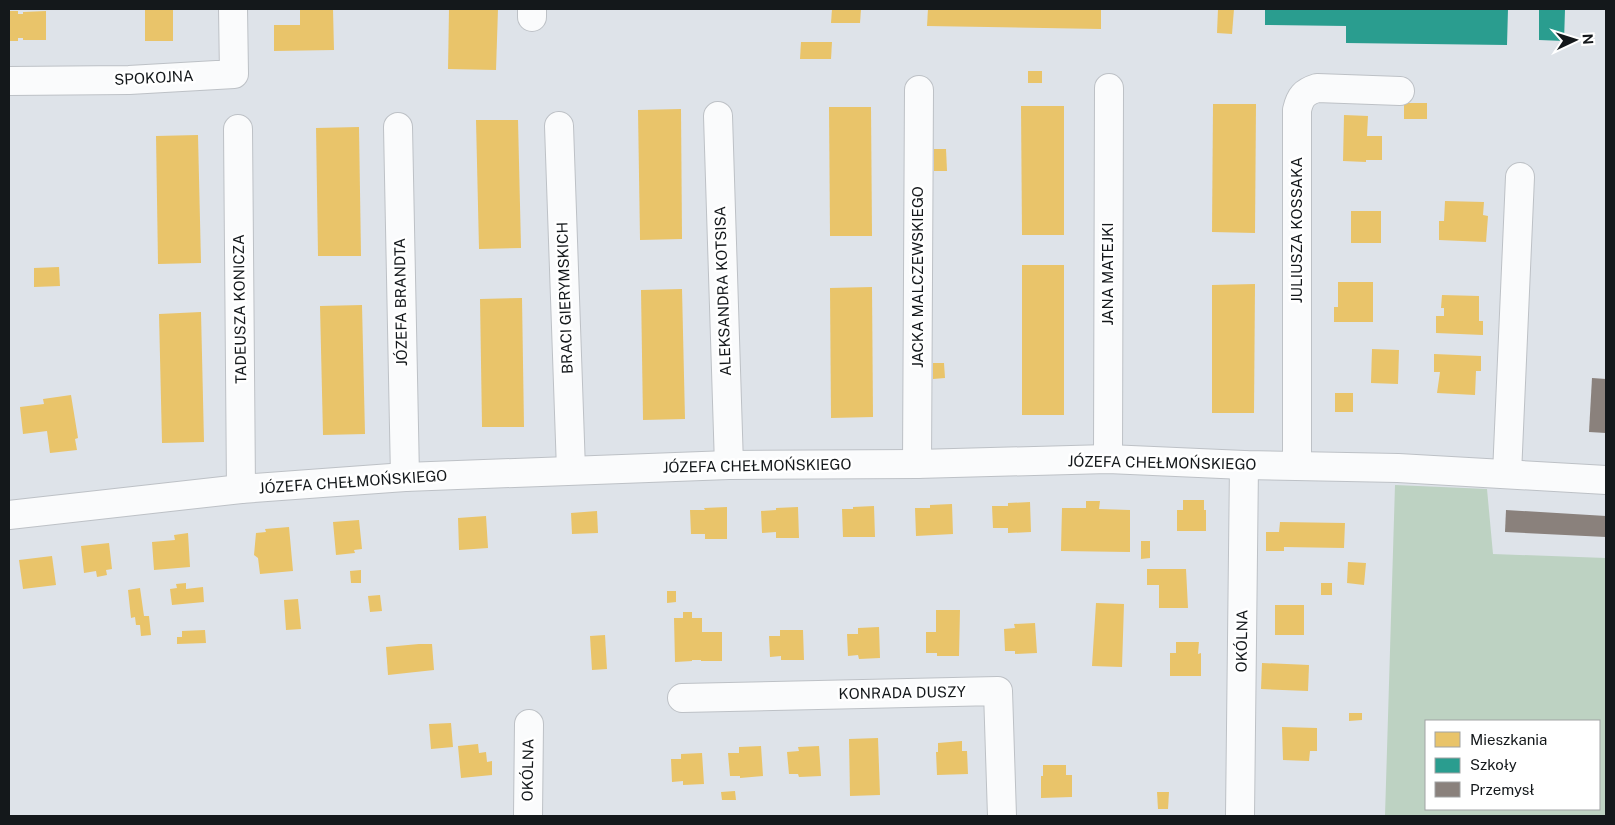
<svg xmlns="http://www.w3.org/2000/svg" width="1615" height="825" font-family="'Public Sans',sans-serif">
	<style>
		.green { fill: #bdd2c2; fill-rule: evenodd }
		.homes { fill: #e9c46a }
		.schools { fill: #2a9d8f }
		.industry { fill: #8a817c }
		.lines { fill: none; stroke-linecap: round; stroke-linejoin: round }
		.minor-casing { stroke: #bdc1c6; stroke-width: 30 }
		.minor { stroke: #fafbfc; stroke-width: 28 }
		.labels { text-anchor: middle; stroke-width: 5; stroke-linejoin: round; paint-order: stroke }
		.street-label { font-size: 15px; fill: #14181b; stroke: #fff }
	</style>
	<rect width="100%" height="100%" fill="#dee3e9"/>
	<path class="green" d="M1395 485 1487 489 1493 554 1606 558V816H1385ZM1426 721H1599V809H1426Z"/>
	<g class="homes">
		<rect x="145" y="9" width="28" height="32"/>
		<polygon points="300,9 333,9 334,50 274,51 274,25 300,25"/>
		<polygon points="449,9 498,9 496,70 448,69"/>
		<polygon points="832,9 861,9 860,23 831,23"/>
		<polygon points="928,9 1101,9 1101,29 927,26"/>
		<polygon points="1218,9 1234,9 1232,34 1217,33"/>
		<polygon points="9,11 18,11 18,14 23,14 23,12 46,11 46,40 23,40 23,38 18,38 18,41 9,41"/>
		<polygon points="801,42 832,42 831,59 800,59"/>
		<rect x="1028" y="71" width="14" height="12"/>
		<rect x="1404" y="103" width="23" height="16"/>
		<polygon points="1213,104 1256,104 1255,233 1212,232"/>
		<polygon points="1021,106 1064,106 1064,235 1022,235"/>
		<polygon points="829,107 871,107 872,236 830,236"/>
		<polygon points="681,109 682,239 640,240 638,110"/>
		<polygon points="1344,115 1368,116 1367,136 1382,136 1382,160 1366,160 1366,162 1343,161"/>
		<polygon points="476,120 518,120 521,248 479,249"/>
		<polygon points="359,127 361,256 318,256 316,128"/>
		<polygon points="198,135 201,263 158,264 156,136"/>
		<polygon points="934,149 946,149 947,171 934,171"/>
		<polygon points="1445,201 1484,202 1483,215 1488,216 1486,242 1439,240 1439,221 1444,221"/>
		<rect x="1351" y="211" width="30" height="32"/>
		<rect x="1022" y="265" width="42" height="150"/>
		<polygon points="59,267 60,286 34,287 34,268"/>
		<polygon points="1338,282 1373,282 1373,322 1334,322 1334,307 1338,307"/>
		<polygon points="1255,284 1254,413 1212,413 1212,285"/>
		<polygon points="872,287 873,417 831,418 830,288"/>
		<polygon points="682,289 685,419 643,420 641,290"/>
		<polygon points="1442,295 1479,296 1479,321 1483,321 1483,335 1436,333 1436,316 1444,316 1444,308 1441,308"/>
		<polygon points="522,298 524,427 482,427 480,299"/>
		<polygon points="362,305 365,434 323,435 320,306"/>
		<polygon points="201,312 204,442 162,443 159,314"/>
		<polygon points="1372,349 1399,350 1398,384 1371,383"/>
		<polygon points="1434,354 1481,356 1481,371 1476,371 1475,395 1437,393 1440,372 1434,372"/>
		<polygon points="933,363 944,363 945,378 933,379"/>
		<rect x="1335" y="393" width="18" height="19"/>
		<polygon points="71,395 78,438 75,439 77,450 50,453 47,431 23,434 20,407 44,404 43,399"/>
		<polygon points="1183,500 1204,500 1204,510 1206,510 1206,531 1177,531 1177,510 1183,510"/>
		<polygon points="1086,501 1100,501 1099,509 1130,510 1130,552 1061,551 1062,508 1086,508"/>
		<polygon points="1030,502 1031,532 1008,533 1008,528 993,528 992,506 1008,506 1008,503"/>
		<polygon points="952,504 953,534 916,536 915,508 930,508 930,505"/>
		<polygon points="874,506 875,537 843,537 842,509 853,509 853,507"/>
		<polygon points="727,507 727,539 705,539 705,534 691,534 690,510 705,510 704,508"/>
		<polygon points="798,507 799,538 776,538 776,532 762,533 761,511 776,510 776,508"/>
		<polygon points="597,511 598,533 572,534 571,513"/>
		<polygon points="486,516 488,548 459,550 458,518"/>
		<polygon points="359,520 362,549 354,550 355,553 336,555 333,522"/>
		<polygon points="1280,522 1345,523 1344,548 1284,547 1284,551 1266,551 1266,532 1279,532"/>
		<polygon points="289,527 293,571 260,574 258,558 254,555 256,533 266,532 265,529"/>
		<polygon points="188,533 190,567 154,570 152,542 175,540 174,535"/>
		<polygon points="1141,541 1150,541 1150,558 1141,559"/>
		<polygon points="109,543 112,569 106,570 107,575 97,577 96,571 84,573 81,546"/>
		<polygon points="52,556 56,585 23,589 19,560"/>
		<polygon points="1348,562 1366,563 1364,585 1347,583"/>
		<polygon points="1147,569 1186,569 1188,608 1159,608 1159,585 1147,585"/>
		<polygon points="361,570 361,583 351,583 350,571"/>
		<polygon points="186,583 186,589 203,587 204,602 172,605 170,589 177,588 176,584"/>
		<rect x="1321" y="583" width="11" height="12"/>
		<polygon points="140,588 144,616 149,616 151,635 141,636 140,625 136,625 135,617 131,618 128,590"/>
		<polygon points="667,591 676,591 676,602 667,603"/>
		<polygon points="380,595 382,611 370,612 368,596"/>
		<polygon points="298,599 301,629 286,630 284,600"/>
		<polygon points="1096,603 1124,604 1122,667 1092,666"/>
		<rect x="1275" y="605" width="29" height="30"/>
		<polygon points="936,610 960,610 959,656 937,656 937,653 926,653 926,632 936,632"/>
		<polygon points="683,612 692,612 692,618 702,618 702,632 722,632 722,661 701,661 701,660 692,660 692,661 675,662 674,618 683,618"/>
		<polygon points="1035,623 1037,653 1015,654 1015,651 1005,651 1004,629 1015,628 1014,624"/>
		<polygon points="879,627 880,658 859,659 858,655 848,656 847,634 858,634 858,628"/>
		<polygon points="205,630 206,643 177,644 177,637 182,637 182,631"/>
		<polygon points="780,630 803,630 804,660 781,660 781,656 770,657 769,636 780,636"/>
		<polygon points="605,635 607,669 592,670 590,636"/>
		<polygon points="1176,642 1199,642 1198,654 1201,653 1201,676 1170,676 1170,653 1176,653"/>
		<polygon points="419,644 432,644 434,670 388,675 386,647"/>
		<polygon points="1262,663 1309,665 1308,691 1261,689"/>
		<polygon points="1349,713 1362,713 1362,720 1349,721"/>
		<polygon points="451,723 453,747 431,749 429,724"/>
		<polygon points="1282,727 1317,728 1317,751 1310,751 1309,761 1283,760"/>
		<polygon points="878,738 880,795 850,796 849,739"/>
		<polygon points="962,741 962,751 967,751 968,774 937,775 936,752 938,752 938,743"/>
		<polygon points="478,744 479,753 486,752 487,762 492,761 492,775 461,778 458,746"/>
		<polygon points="761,746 763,776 740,778 740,776 730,776 728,753 739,753 739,747"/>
		<polygon points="819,746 821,776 799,777 798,774 789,774 787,752 799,751 798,747"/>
		<polygon points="702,753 704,784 683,785 683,781 672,782 671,759 681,759 681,754"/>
		<polygon points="1043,765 1066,765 1066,775 1072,775 1072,797 1041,798 1041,776 1043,776"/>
		<polygon points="735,791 736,800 722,800 721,792"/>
		<polygon points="1157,792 1169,792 1168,809 1158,809"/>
	</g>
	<g class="schools">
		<polygon points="1265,9 1508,9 1507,45 1346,43 1346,26 1265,25"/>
		<polygon points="1539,9 1565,9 1564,41 1539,40"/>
	</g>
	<g class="industry">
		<polygon points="1592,378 1606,379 1606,433 1589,432"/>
		<polygon points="1506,510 1606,516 1606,537 1505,532"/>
	</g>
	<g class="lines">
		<defs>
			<g id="minor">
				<polyline points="532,17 532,9"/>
				<polyline points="9,81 129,80 234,74 233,9"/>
				<polyline points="718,116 729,465"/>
				<polyline points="559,126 571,470"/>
				<polyline points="398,127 405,477"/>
				<polyline points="238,129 241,489"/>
				<polyline points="1108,459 1109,88"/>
				<polyline points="917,464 919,90"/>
				<path d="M1297 465V110C1300 97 1304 92 1317 88L1400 91"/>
				<polyline points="1507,474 1520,177"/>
				<polyline points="9,515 241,489 405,477 729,465 917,464 1108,459 1244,465 1398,468 1606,480"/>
				<polyline points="682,698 998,691 1002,816"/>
				<polyline points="528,816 529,724"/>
				<polyline points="1240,816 1244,465"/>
			</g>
		</defs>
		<use href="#minor" class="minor-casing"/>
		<use href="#minor" class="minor"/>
	</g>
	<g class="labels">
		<g class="street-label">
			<text transform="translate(154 78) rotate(-3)" y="5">SPOKOJNA</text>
			<text transform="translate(1297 230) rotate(-90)" y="5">JULIUSZA KOSSAKA</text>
			<text transform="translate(1108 274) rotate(-90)" y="5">JANA MATEJKI</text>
			<text transform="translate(918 277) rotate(-90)" y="5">JACKA MALCZEWSKIEGO</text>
			<text transform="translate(723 291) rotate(-92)" y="5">ALEKSANDRA KOTSISA</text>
			<text transform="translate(565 298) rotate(-92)" y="5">BRACI GIERYMSKICH</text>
			<text transform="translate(401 302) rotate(-91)" y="5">JÓZEFA BRANDTA</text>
			<text transform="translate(240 309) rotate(-91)" y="5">TADEUSZA KONICZA</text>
			<text transform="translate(1162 463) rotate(1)" y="5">JÓZEFA CHEŁMOŃSKIEGO</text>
			<text transform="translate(757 466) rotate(-1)" y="5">JÓZEFA CHEŁMOŃSKIEGO</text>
			<text transform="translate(353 482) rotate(-4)" y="5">JÓZEFA CHEŁMOŃSKIEGO</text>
			<text transform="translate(1242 641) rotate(-89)" y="5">OKÓLNA</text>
			<text transform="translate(902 693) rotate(-1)" y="5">KONRADA DUSZY</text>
			<text transform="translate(528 770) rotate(-89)" y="5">OKÓLNA</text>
		</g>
	</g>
	<rect width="1615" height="825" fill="none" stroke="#14181b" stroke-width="20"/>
	<rect x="1425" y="720" width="175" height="90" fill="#ffffff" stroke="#a1a3a4"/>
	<rect x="1435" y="732" width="25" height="15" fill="#e9c46a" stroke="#a1a3a4"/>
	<text x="1470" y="745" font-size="15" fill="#14181b">Mieszkania</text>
	<rect x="1435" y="758" width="25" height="15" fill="#2a9d8f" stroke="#a1a3a4"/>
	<text x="1470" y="770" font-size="15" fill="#14181b">Szkoły</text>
	<rect x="1435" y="782" width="25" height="15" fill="#8a817c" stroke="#a1a3a4"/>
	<text x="1470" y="795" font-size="15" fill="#14181b">Przemysł</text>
	<g transform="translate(1575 40) rotate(86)" stroke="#ffffff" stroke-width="4" paint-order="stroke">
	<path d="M0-4L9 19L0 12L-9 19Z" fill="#14181b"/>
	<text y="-8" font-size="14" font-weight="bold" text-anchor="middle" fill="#14181b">N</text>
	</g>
</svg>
